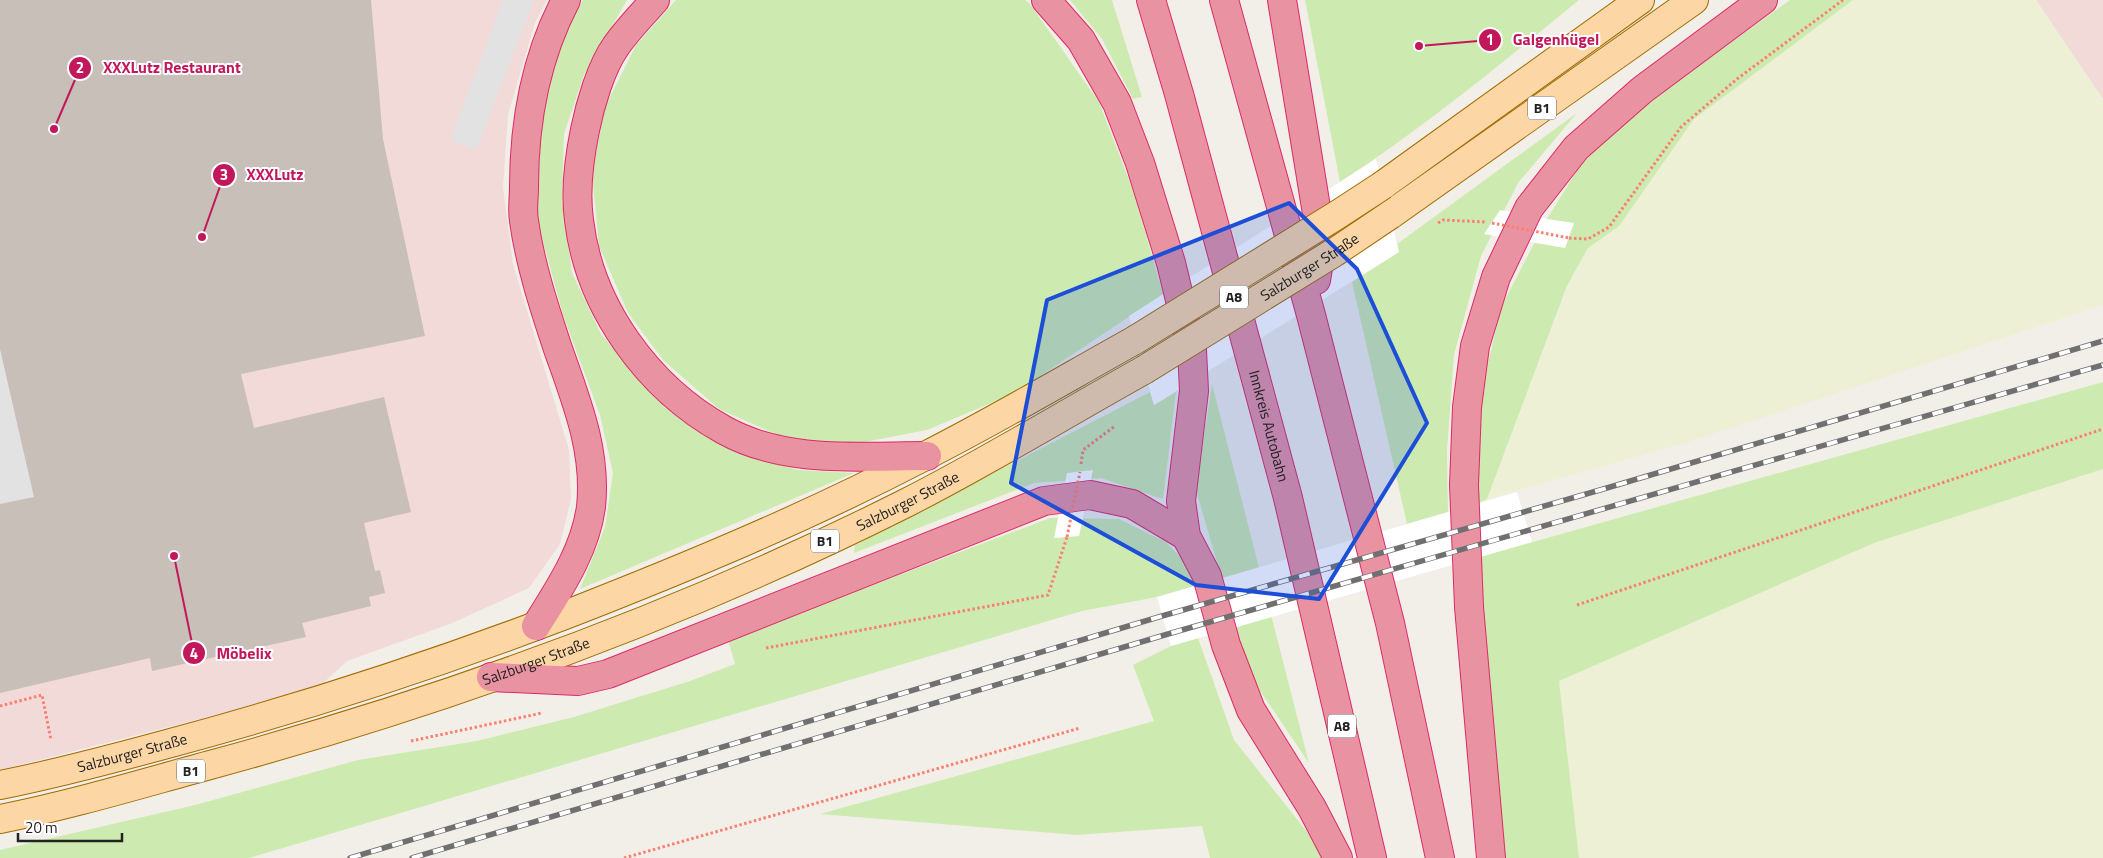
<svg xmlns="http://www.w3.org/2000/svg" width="2103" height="858" font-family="'Titillium Web',sans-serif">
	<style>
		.commercial { fill: #f2dad9 }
		.farmland { fill: #eef0d5 }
		.grass { fill: #cdebb0 }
		.parking { fill: #e2e2e2 }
		.pier { fill: #fff }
		.building { fill: #c7bfb8 }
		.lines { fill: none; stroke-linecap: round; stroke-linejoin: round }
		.primary-casing { stroke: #a06b00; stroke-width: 30 }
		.highway-casing { stroke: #dc2a67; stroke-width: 30 }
		.path { stroke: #fa8072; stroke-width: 3; stroke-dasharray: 2.5 2.5; stroke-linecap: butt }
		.primary { stroke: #fcd6a4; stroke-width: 28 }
		.highway { stroke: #e892a2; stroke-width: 28 }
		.rail-casing { stroke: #707070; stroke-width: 5.5 }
		.rail { stroke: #fff; stroke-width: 4; stroke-dasharray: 11; stroke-linecap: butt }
		.primary-bridge-casing { stroke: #a06b00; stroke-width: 30; stroke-linecap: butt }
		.path-bridge { stroke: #fa8072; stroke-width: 3; stroke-dasharray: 2.5 2.5; stroke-linecap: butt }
		.primary-bridge { stroke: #fcd6a4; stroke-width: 28 }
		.marked { fill: #1d4ed8; fill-opacity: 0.2; stroke: #1d4ed8; stroke-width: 4; stroke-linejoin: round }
		.labels { text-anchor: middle; stroke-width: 4; stroke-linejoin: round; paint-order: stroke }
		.shield { fill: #fff; stroke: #646464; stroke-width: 1 }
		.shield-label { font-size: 14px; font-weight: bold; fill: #222 }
		.street-label { font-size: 15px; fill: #222; stroke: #fff }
		.leader { fill: none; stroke: #c2185b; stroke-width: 2 }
		.callout-dot { fill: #c2185b; stroke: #fff; stroke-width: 2 }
		.mark-label { font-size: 15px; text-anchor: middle; font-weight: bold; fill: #fff }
		.callout-label { font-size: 16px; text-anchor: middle; font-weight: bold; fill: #c2185b; stroke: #fff; stroke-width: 4; stroke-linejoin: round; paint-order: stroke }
	</style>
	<rect width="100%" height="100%" fill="#f2efe9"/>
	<g class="commercial">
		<polygon points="0,0 547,0 535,23 508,115 503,187 513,264 569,450 571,499 560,544 529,588 450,624 347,661 317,689 0,770"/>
		<polygon points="2036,0 2103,0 2103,99 2091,83"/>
	</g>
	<g class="farmland">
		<polygon points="1853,0 2036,0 2103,99 2103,305 1685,443 1487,499 1568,286 1588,248 1619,226 1694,119"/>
		<polygon points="2103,469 2103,858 1579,858 1559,681 1874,543"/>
	</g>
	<g class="grass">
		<polygon points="583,0 627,0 584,75 564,134 562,200 572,273 601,334 665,407 726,448 798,470 854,473 580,589 605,527 613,473 600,415 563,315 538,223 537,140 561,39"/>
		<polygon points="676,0 1025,0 1030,4 1099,102 1134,193 1163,294 1015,393 927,430 854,444 782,437 719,409 663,360 628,313 599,246 592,172 605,107 636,45"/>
		<polygon points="1070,0 1112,0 1142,97 1133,99 1102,39"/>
		<path d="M1305 0H1579C1502 63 1424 128 1340 182Z"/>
		<polygon points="1790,0 1853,0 1694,119 1619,226 1588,248 1567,286 1487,499 1476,504 1478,407 1501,307 1547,219 1583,161 1661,92"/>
		<polygon points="1577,113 1518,183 1481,256 1454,355 1447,450 1448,512 1407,524 1352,282 1399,252 1397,244"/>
		<polygon points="2103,382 2103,469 1874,543 1559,681 1579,858 1505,858 1479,557"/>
		<polygon points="1212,384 1309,763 1250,676 1196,490"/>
		<polygon points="1150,392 1154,405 1176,392 1163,499 1101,478 1034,483 854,553 855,545"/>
		<polygon points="1050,518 1119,519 1166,542 1189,566 1199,585 1157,597 1082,611 249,858 0,858 0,850 195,805 358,760 477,741 574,717 690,681 735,664 728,640"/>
		<polygon points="1198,638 1234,740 1320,848 1323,858 1210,858 1202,826 1076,835 820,814 1154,721 1133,665 1171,646"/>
	</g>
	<g class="parking">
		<polygon points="503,0 534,0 476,150 450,140"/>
		<polygon points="0,349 34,497 0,504"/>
	</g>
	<g class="pier">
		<polygon points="1376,159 1399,252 1154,405 1129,316"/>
		<polygon points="1500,210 1547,219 1574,223 1565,248 1484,234"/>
		<polygon points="1093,470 1079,536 1054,538 1067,473"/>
		<polygon points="1517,492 1532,542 1171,646 1157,597"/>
	</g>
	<polygon class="building" points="0,0 371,0 383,139 425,336 241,374 254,428 384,397 411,512 364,523 375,571 380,570 385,593 369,597 371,606 302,623 306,637 152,671 150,658 0,693 0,504 34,497 0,349"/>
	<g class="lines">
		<defs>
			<g id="primary">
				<polyline points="1383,185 1640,0"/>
				<polyline points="1390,215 1694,0"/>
				<path id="s1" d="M0 785C56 774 112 759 167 744 302 708 434 665 565 615 688 567 808 517 925 456 996 420 1065 379 1135 340"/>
				<path id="s2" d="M0 819C71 805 140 784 210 765 449 700 685 614 906 503 987 462 1065 414 1144 370"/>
			</g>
			<g id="highway">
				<path d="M655 0C642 15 627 30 616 46 601 67 590 105 585 130 579 159 575 191 579 220 589 307 648 388 724 430 785 464 859 456 927 456"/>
				<polyline points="1046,0 1081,40 1117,103 1140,163 1171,263 1192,350 1194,391 1181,501 1186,536 1207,576 1226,645 1251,710 1312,808 1338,858"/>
				<path id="s3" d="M1151 0 1179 94 1288 498 1372 858"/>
				<polyline points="1224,0 1311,315 1390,623 1440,858"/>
				<polyline points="1282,0 1322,244 1316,280"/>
				<path d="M536 626C559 589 585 551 591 507 597 451 576 400 558 349 544 307 530 264 524 221 522 210 524 198 524 187 524 122 536 57 566 0"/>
				<polyline points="491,677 578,681 608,674 1044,501 1090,495 1132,504 1186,536"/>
				<polyline points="1491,858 1469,607 1464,485 1467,407 1475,346 1496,277 1529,208 1576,148 1642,90 1763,0"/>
			</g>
		</defs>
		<use href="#primary" class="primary-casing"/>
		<use href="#highway" class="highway-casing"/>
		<g class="path">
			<polyline points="1438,223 1443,220 1486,222"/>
			<polyline points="1569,238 1588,239 1609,227 1681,127 1737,79 1843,0"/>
			<polyline points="1081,464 1083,450 1115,426"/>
			<polyline points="1577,605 2103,429"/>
			<polyline points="766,648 1048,595 1067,537"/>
			<polyline points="0,706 42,695 51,740"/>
			<polyline points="411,741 542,713"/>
			<polyline points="624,858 1080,728"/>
		</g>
		<use href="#primary" class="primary"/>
		<use href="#highway" class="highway"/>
		<defs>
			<g id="rail">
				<polyline points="350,858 1162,616 1600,490 2103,341"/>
				<polyline points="412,858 1168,634 2103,365"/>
			</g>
		</defs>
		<use href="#rail" class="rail-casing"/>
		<use href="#rail" class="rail"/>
		<defs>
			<g id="primary-bridge">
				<polyline points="1135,340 1337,215 1383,185"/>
				<path id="s4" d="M1144 370 1335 252 1390 215"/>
			</g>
		</defs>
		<use href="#primary-bridge" class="primary-bridge-casing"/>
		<g class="path-bridge">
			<polyline points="1492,223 1569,238"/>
			<polyline points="1067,537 1080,472"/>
		</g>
		<use href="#primary-bridge" class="primary-bridge"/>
	</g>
	<path class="marked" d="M1289 203 1357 269 1427 423 1319 599 1196 585 1011 483 1047 300Z"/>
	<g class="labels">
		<g class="shield">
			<rect x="1528" y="96.5" width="28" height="23" rx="4"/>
			<rect x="1220" y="285.5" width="28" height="23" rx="4"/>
			<rect x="811" y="529.5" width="28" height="23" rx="4"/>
			<rect x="1328" y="714.5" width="28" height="23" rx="4"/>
			<rect x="177" y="759.5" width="28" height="23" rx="4"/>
		</g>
		<g class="shield-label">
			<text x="1542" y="113">B1</text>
			<text x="1234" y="302">A8</text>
			<text x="825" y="546">B1</text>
			<text x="1342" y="731">A8</text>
			<text x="191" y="776">B1</text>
		</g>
		<g class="street-label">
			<text dy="5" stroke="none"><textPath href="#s4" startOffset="195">Salzburger Straße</textPath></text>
			<text dy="5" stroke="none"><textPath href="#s3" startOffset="442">Innkreis Autobahn</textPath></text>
			<text dy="5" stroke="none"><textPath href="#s2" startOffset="964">Salzburger Straße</textPath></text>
			<text dy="5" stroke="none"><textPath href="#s2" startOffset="559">Salzburger Straße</textPath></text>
			<text dy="5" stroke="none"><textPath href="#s1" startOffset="136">Salzburger Straße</textPath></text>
		</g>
	</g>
	<path class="leader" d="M1419 46L1490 40M54 129L80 68M202 237L224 175M174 556L194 653"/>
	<g class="callout-dot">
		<circle cx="1419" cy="46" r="5"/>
		<circle cx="54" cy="129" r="5"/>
		<circle cx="202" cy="237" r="5"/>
		<circle cx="174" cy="556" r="5"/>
		<circle cx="1490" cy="40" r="12"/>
		<circle cx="80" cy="68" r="12"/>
		<circle cx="224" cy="175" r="12"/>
		<circle cx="194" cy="653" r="12"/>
	</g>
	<g class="mark-label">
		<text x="1490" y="45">1</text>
		<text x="80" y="73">2</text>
		<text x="224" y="180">3</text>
		<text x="194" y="659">4</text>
	</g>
	<g class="callout-label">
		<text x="1556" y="45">Galgenhügel</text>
		<text x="172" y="73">XXXLutz Restaurant</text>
		<text x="275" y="180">XXXLutz</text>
		<text x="244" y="659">Möbelix</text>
	</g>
	<path d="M18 833v8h104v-8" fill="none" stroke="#222222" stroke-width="2.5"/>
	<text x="25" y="833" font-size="15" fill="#222222" stroke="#ffffff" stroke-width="4" paint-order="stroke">20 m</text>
</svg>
